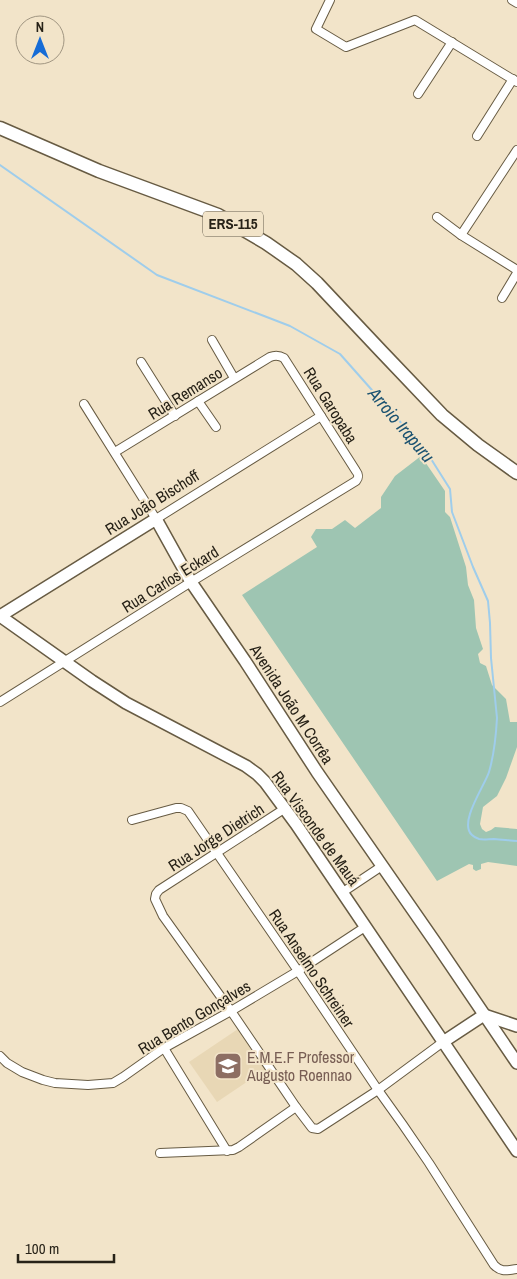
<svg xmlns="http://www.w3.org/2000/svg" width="517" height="1279" font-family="'Archivo Narrow',sans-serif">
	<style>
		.built { fill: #e8d7b5 }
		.green { fill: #9ec5b2 }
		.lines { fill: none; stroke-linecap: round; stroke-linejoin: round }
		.stream { stroke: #9fcdeb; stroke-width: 2 }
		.street-casing { stroke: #675b43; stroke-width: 10 }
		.secondary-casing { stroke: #675b43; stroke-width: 14 }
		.primary-casing { stroke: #675b43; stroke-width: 15 }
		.street { stroke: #fff; stroke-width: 8 }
		.secondary { stroke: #fff; stroke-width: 11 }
		.primary { stroke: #fff; stroke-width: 12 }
		.labels { text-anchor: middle; stroke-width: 4; stroke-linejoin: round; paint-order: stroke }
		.shield { fill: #f2e4c9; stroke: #645c4d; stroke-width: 1 }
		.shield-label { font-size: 15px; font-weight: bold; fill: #272218 }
		.street-label { font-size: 16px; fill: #272218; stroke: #f2e4c9 }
		.education-label { font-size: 16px; fill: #785e54; stroke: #f2e4c9; text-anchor: start }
		.water-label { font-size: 18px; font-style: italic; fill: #1b5270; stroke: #f2e4c9 }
	</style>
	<rect width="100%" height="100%" fill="#f2e4c9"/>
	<polygon class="built" points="238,1029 266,1069 217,1102 189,1062"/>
	<polygon class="green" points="421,456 445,491 445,512 450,517 466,567 468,585 474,600 476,628 483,649 478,654 480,663 486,666 492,685 506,699 510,722 517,722 517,747 506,778 497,796 483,807 480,824 482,829 486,832 491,830 495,827 517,829 517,866 488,862 481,864 481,869 476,871 473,869 473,865 469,864 437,881 242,595 317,547 311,537 316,529 332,529 345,520 355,528 381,508 381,497 395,476"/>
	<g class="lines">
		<path class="stream" d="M0 165 157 275 290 326 340 354 426 451 450 489 452 512 473 567 488 601 490 623 491 658 497 718C496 736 494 755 489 772 485 785 458 823 472 835 474 837 476 838 479 839 483 840 489 839 494 839 502 840 509 840 517 841"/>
		<defs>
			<g id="street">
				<polyline points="330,0 316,29 346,47 415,20 517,82"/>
				<polyline points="512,0 517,3"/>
				<polyline points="418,94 452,42"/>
				<polyline points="477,136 513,79"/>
				<polyline points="437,217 461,235 517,270"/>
				<polyline points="461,235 517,150"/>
				<polyline points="502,298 517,273"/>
				<polyline points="212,340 234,378"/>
				<polyline points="141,362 175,416"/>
				<polyline points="198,401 216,427"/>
				<polyline points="84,404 156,519 321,416"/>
				<path d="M0 702 191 582 356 481C359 477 359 475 356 471L284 358C279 355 275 355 270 357L115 452"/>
				<polyline points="284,809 159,890 156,894 155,899 163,916 231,1011 296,1107 312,1128 318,1129 378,1090 443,1042"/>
				<path d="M132 820 176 808H181L188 811 298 971 378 1090 403 1125 429 1163 494 1265C502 1273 507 1270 517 1269"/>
				<polyline points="343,892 382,866"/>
				<polyline points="164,1048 227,1151"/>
				<polyline points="0,1056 7,1063 22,1072 43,1080 55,1083 88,1085 113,1083 123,1077 164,1048 231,1011 298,971 365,927"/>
				<polyline points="160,1153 233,1150 239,1147 296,1107"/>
			</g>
			<g id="secondary">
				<polyline points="0,616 156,519 191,582 245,661 317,772 435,942 517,1063"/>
				<polyline points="0,616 92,681 126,703 246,766 257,774 265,782 296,824 517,1151"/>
				<polyline points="484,1015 517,1026"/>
				<polyline points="443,1042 484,1015"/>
			</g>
			<polyline id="primary" points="0,128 99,171 218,215 266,243 296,264 317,283 381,351 442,415 478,445 517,473"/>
		</defs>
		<use href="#street" class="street-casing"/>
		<use href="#secondary" class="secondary-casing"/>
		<use href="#primary" class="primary-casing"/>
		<use href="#street" class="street"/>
		<use href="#secondary" class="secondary"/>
		<use href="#primary" class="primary"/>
	</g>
	<defs>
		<symbol id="school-square" viewBox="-11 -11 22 22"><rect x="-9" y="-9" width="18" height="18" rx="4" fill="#8d6e63" stroke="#f2e4c9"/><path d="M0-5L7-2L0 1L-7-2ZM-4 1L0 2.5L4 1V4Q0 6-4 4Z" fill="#fff"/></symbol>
	</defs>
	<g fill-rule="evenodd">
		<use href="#school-square" x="212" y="1050" width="32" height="32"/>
	</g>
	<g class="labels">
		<rect class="shield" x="203" y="211.5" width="60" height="25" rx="4"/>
		<g class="shield-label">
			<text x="233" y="229">ERS-115</text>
		</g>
		<g class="street-label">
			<text transform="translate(185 393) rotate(-32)" y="6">Rua Remanso</text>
			<text transform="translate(331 405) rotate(58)" y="6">Rua Garopaba</text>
			<text transform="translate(152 502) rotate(-32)" y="6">Rua João Bischoff</text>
			<text transform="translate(170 579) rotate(-32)" y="6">Rua Carlos Eckard</text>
			<text transform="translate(292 704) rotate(57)" y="6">Avenida João M Corrêa</text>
			<text transform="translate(316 828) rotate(54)" y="6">Rua Visconde de Mauá</text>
			<text transform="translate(216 837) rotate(-33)" y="6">Rua Jorge Dietrich</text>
			<text transform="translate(312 968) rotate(56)" y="6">Rua Anselmo Schreiner</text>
			<text transform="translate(194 1017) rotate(-31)" y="6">Rua Bento Gonçalves</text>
		</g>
		<g class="education-label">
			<text x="247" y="1063">E.M.E.F Professor<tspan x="247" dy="18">Augusto Roennao</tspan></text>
		</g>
		<g class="water-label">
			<text transform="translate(401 425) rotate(50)" y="6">Arroio Irapuru</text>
		</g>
	</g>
	<g transform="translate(40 40)"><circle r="24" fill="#f2e4c9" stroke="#a19682"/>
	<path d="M0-4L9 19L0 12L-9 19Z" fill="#166cd6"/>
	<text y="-8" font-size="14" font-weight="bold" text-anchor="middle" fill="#272218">N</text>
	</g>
	<path d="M18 1254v8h96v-8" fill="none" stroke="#272218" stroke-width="2.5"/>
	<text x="25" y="1254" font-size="15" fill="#272218" stroke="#f2e4c9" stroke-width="4" paint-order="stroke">100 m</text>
</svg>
